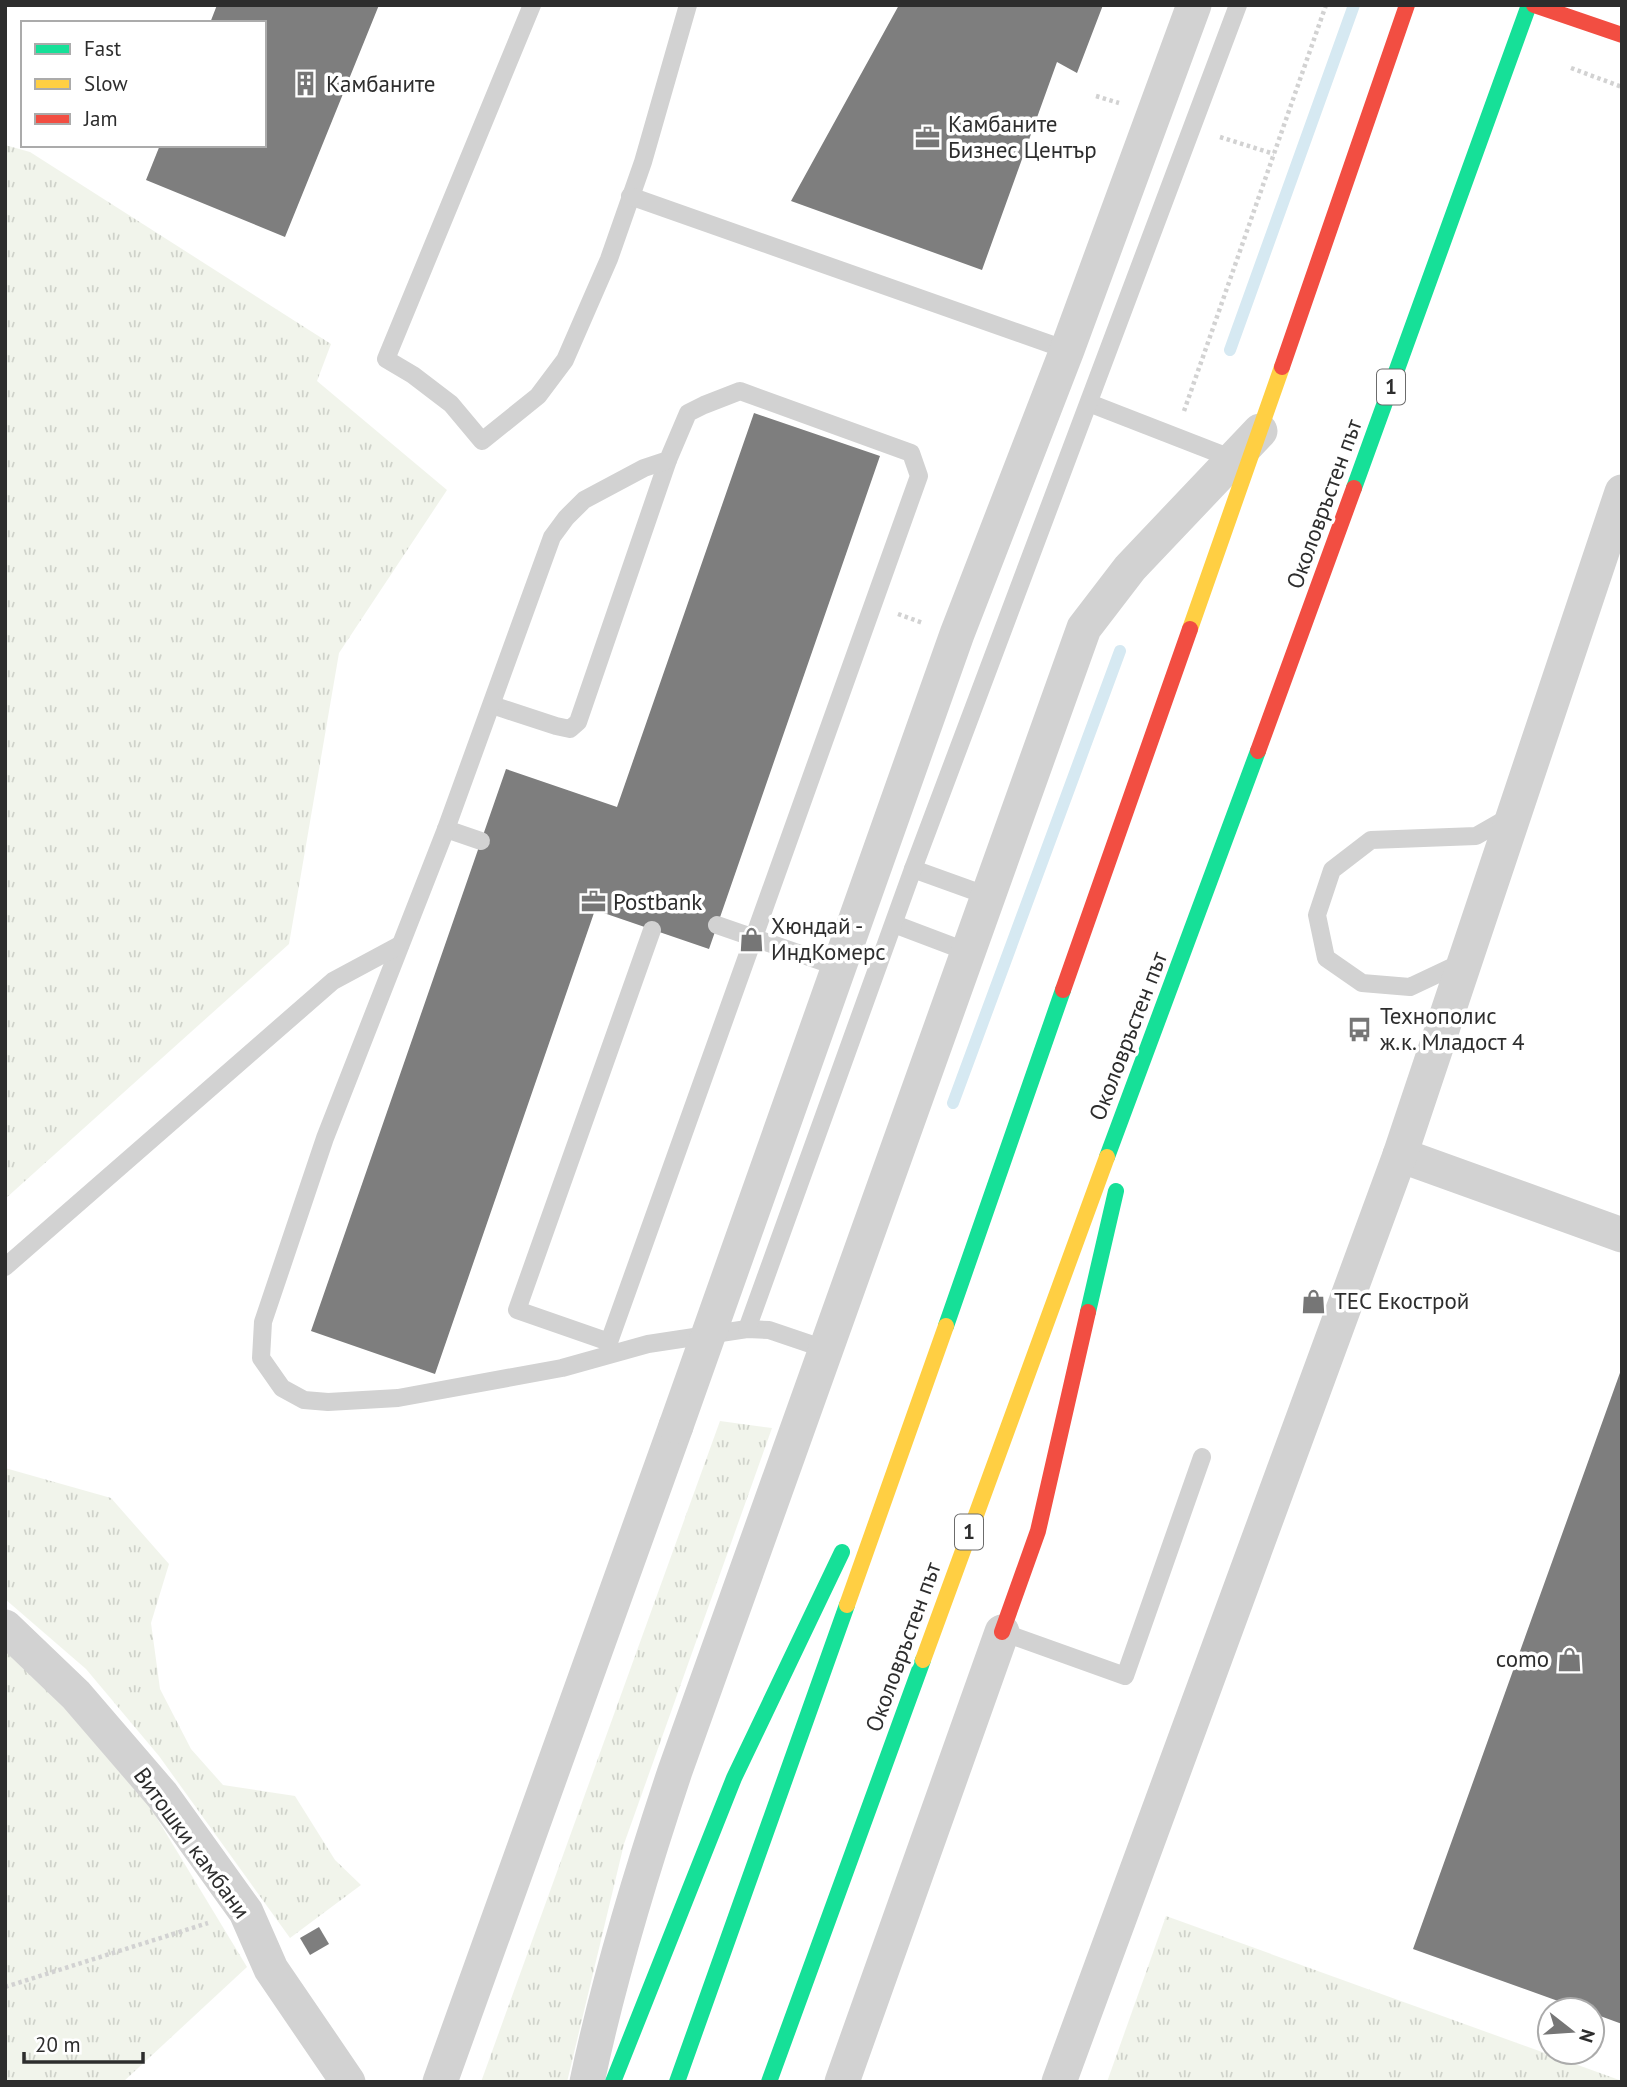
<svg xmlns="http://www.w3.org/2000/svg" width="1627" height="2087" font-family="'PT Sans',sans-serif">
	<style>
		.grass { fill: url(#grass-tufts) }
		.lines { fill: none; stroke-linecap: round; stroke-linejoin: round }
		.stream { stroke: #d6e9f2; stroke-width: 12 }
		.building { fill: #7e7e7e }
		.path { stroke: #d2d2d2; stroke-width: 4.5; stroke-dasharray: 3.5 3.5; stroke-linecap: butt }
		.lane { stroke: #d2d2d2; stroke-width: 18 }
		.street { stroke: #d2d2d2; stroke-width: 35 }
		.fast { stroke: #16e098; stroke-width: 16 }
		.slow { stroke: #ffcf43; stroke-width: 16 }
		.jam { stroke: #f24e42; stroke-width: 16 }
		.street-bridge { stroke: #d2d2d2; stroke-width: 35 }
		.labels { text-anchor: middle; stroke-width: 7; stroke-linejoin: round; paint-order: stroke }
		.shield { fill: #fff; stroke: #6c6c6c; stroke-width: 2 }
		.shield-label { font-size: 21px; font-weight: bold; fill: #2d2d2d }
		.poi-label { font-size: 23px; fill: #2d2d2d; stroke: #fff; text-anchor: start }
		.street-label { font-size: 23px; fill: #2d2d2d; stroke: #fff }
	</style>
	<defs>
		<pattern id="grass-tufts" width="24" height="20" patternUnits="userSpaceOnUse" patternTransform="scale(1.75)"><rect width="24" height="20" fill="#f1f4eb"/><path d="M3 7l-1-3M5 7V3M7 7l1-3M15 17l-1-3M17 17v-4M19 17l1-3" fill="none" stroke="#cfd2ca"/></pattern>
	</defs>
	<rect width="100%" height="100%" fill="#fff"/>
	<g class="grass">
		<polygon points="5,145 30,152 331,344 317,381 447,490 339,653 289,944 5,1199"/>
		<polygon points="720,1421 772,1428 624,1844 567,2082 481,2082"/>
		<polygon points="5,1468 111,1498 169,1564 151,1623 160,1689 191,1749 223,1785 295,1796 335,1860 361,1885 290,1938 159,1756 86,1669 5,1599"/>
		<polygon points="5,1643 63,1698 149,1805 247,1967 123,2082 5,2082"/>
		<polygon points="1166,1916 1622,2081 1622,2082 1107,2082"/>
	</g>
	<g class="lines">
		<g class="stream">
			<polyline points="1230,350 1354,5"/>
			<polyline points="953,1103 1120,651"/>
		</g>
	</g>
	<g class="building">
		<polygon points="217,5 379,5 285,237 146,180 160,145 264,145 264,23 210,23"/>
		<polygon points="899,5 1103,5 1077,73 1057,62 982,270 791,201"/>
		<polygon points="754,413 880,456 709,949 595,910 435,1374 311,1331 506,769 617,807"/>
		<polygon points="1621,1370 1622,1370 1622,2024 1592,2013 1592,2010 1583,2010 1413,1949"/>
		<polygon points="319,1927 329,1944 310,1955 300,1938"/>
	</g>
	<g class="lines">
		<g class="path">
			<polyline points="1571,68 1622,87"/>
			<polyline points="1096,96 1119,103"/>
			<polyline points="1220,137 1274,154"/>
			<polyline points="1184,411 1326,5"/>
			<polyline points="898,614 923,623"/>
			<polyline points="5,1987 208,1923"/>
		</g>
		<g class="lane">
			<polyline points="532,5 386,359 413,375 451,404 482,441 538,396 565,360 609,259 643,162 688,5"/>
			<polyline points="630,196 1067,350"/>
			<polyline points="1089,403 1233,459"/>
			<polyline points="492,705 556,726 570,729 578,722 668,460"/>
			<polyline points="446,829 481,841"/>
			<polyline points="913,869 988,896"/>
			<polyline points="894,924 968,952"/>
			<polyline points="717,925 838,967"/>
			<polyline points="652,930 517,1310 609,1342 919,476 911,453 740,391 704,405 688,413 668,460 644,468 584,500 566,518 552,537 446,829 325,1138 263,1322 261,1358 282,1388 304,1400 328,1402 398,1398 562,1368 648,1344 747,1329 769,1330 825,1349"/>
			<polyline points="1463,962 1410,987 1362,983 1326,958 1317,915 1332,870 1371,840 1476,836 1511,816"/>
			<polyline points="5,1267 333,981 400,945"/>
			<polyline points="747,1329 913,869 1238,5"/>
			<polyline points="1002,1632 1125,1676 1202,1457"/>
		</g>
		<g class="street">
			<polyline points="1400,1155 1622,1235"/>
			<polyline points="5,1627 76,1695 162,1795 246,1912 271,1969 348,2082"/>
			<polyline points="440,2082 676,1426"/>
			<path d="M587 2082C609 1977 641 1873 675 1771L1084 628 1130 568 1260 431"/>
			<polyline points="842,2082 1002,1632"/>
			<polyline points="1059,2082 1400,1155 1622,492"/>
		</g>
		<g class="fast">
			<polyline points="1354,488 1529,5"/>
			<polyline points="1107,1157 1258,751"/>
			<polyline points="1088,1312 1116,1191"/>
			<polyline points="946,1326 1063,990"/>
			<polyline points="613,2082 734,1778 842,1552"/>
			<polyline points="677,2082 847,1605"/>
			<polyline points="769,2082 923,1660"/>
		</g>
		<g class="slow">
			<polyline points="1190,629 1282,367"/>
			<polyline points="847,1605 946,1326"/>
			<polyline points="923,1660 1107,1157"/>
		</g>
		<g class="jam">
			<polyline points="1534,5 1622,35"/>
			<polyline points="1282,367 1407,5"/>
			<polyline points="1258,751 1354,488"/>
			<polyline points="1063,990 1190,629"/>
			<polyline points="1002,1632 1038,1531 1088,1312"/>
		</g>
		<polyline class="street-bridge" points="676,1426 957,634 1067,350 1194,5"/>
	</g>
	<defs>
		<symbol id="building-bare" viewBox="-9 -9 18 18"><path d="M-4-6H4V6H1V3H-1V6H-4ZM-2.5-4.3h1.7v1.8h-1.7ZM.8-4.3h1.7v1.8H.8ZM-2.5-1h1.7V.8h-1.7ZM.8-1h1.7V.8H.8Z" fill="#767676" stroke="#fff" stroke-width="2.5" paint-order="stroke"/></symbol>
		<symbol id="office-bare" viewBox="-9 -9 18 18"><path d="M-6-3h4V-5.5h4V-3h4V5H-6ZM-1-4.5V-3h2v-1.5ZM-6 0V1H6V0Z" fill="#767676" stroke="#fff" stroke-width="2.5" paint-order="stroke"/></symbol>
		<symbol id="shop-bare" viewBox="-9 -9 18 18"><path d="M-5-2.5h2.3a2.7 3.5 0 0 1 5.4 0H5L5.5 6h-11ZM-1.5-2.5h3a1.5 2.3 0 0 0-3 0Z" fill="#767676" stroke="#fff" stroke-width="2.5" paint-order="stroke"/></symbol>
		<symbol id="bus-bare" viewBox="-9 -9 18 18"><path d="M-5-6H5V4H4V6H2V4H-2V6H-4V4H-5ZM-3.5-4V0h7V-4ZM-3.5 1.2v1.5H-2V1.2ZM2 1.2v1.5H3.5V1.2Z" fill="#767676" stroke="#fff" stroke-width="2.5" paint-order="stroke"/></symbol>
	</defs>
	<g fill-rule="evenodd">
		<use href="#building-bare" x="288" y="66" width="35" height="35"/>
		<use href="#office-bare" x="910" y="120" width="35" height="35"/>
		<use href="#office-bare" x="576" y="884" width="35" height="35"/>
		<use href="#shop-bare" x="734" y="922" width="35" height="35"/>
		<use href="#bus-bare" x="1342" y="1012" width="35" height="35"/>
		<use href="#shop-bare" x="1296" y="1284" width="35" height="35"/>
		<use href="#shop-bare" x="1552" y="1642" width="35" height="35"/>
	</g>
	<g class="labels">
		<g class="shield">
			<rect x="1377" y="369.5" width="28" height="35" rx="5"/>
			<rect x="955" y="1514.5" width="28" height="35" rx="5"/>
		</g>
		<g class="shield-label">
			<text x="1391" y="394">1</text>
			<text x="969" y="1539">1</text>
		</g>
		<g class="poi-label">
			<text x="326" y="92">Камбаните</text>
			<text x="948" y="132">Камбаните<tspan x="948" dy="26">Бизнес Център</tspan></text>
			<text x="613" y="910">Postbank</text>
			<text x="771" y="934">Хюндай -<tspan x="771" dy="26">ИндКомерс</tspan></text>
			<text x="1380" y="1024">Технополис<tspan x="1380" dy="26">ж.к. Младост 4</tspan></text>
			<text x="1334" y="1309">ТЕС Екострой</text>
			<text x="1549" y="1667" text-anchor="end">como</text>
		</g>
		<g class="street-label">
			<text transform="translate(1324 504) rotate(-70)" y="8">Околовръстен път</text>
			<text transform="translate(1128 1036) rotate(-69)" y="8">Околовръстен път</text>
			<text transform="translate(903 1647) rotate(-70)" y="8">Околовръстен път</text>
			<text transform="translate(192 1843) rotate(54)" y="8">Витошки камбани</text>
		</g>
	</g>
	<rect width="1627" height="2087" fill="none" stroke="#2d2d2d" stroke-width="14"/>
	<rect x="21" y="21" width="245" height="126" fill="#ffffff" stroke="#ababab" stroke-width="2"/>
	<rect x="35" y="44" width="35" height="10" fill="#16e098" stroke="#ababab" stroke-width="2"/>
	<text x="84" y="56" font-size="21" fill="#2d2d2d">Fast</text>
	<rect x="35" y="79" width="35" height="10" fill="#ffcf43" stroke="#ababab" stroke-width="2"/>
	<text x="84" y="91" font-size="21" fill="#2d2d2d">Slow</text>
	<rect x="35" y="114" width="35" height="10" fill="#f24e42" stroke="#ababab" stroke-width="2"/>
	<text x="84" y="126" font-size="21" fill="#2d2d2d">Jam</text>
	<g transform="translate(1571 2031) rotate(107)"><circle r="33" fill="#ffffff" stroke="#ababab" stroke-width="2"/>
	<path d="M0-5L12 26L0 18L-12 26Z" fill="#767676"/>
	<text y="-10" font-size="19" font-weight="bold" text-anchor="middle" fill="#2d2d2d">N</text>
	</g>
	<path d="M24 2052v10h119v-10" fill="none" stroke="#2d2d2d" stroke-width="3.5"/>
	<text x="35" y="2052" font-size="21" fill="#2d2d2d" stroke="#ffffff" stroke-width="5" paint-order="stroke">20 m</text>
</svg>
